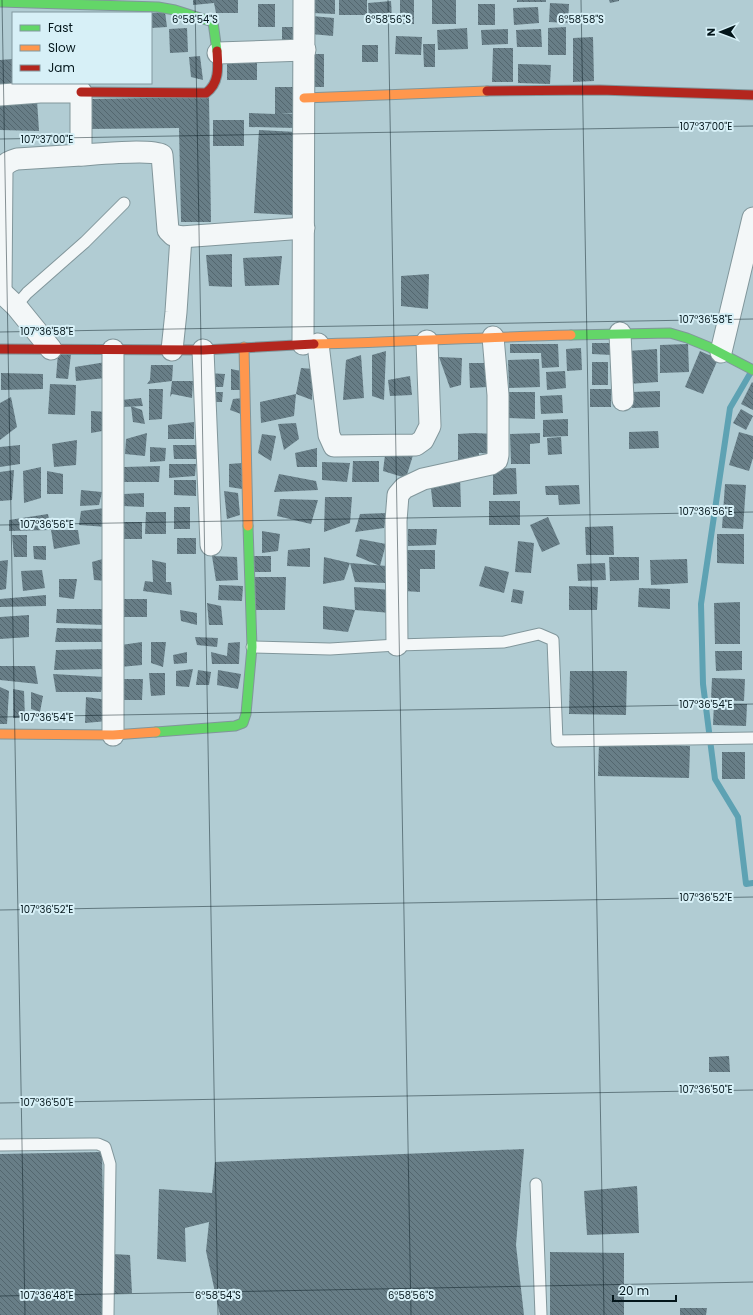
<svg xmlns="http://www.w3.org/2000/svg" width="753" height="1315" font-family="Poppins,sans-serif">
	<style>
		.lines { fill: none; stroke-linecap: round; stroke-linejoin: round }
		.stream { stroke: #5ea2b3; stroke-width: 6 }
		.building { fill: url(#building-back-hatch) }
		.lane-casing { stroke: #81969b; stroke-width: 13 }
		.street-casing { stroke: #81969b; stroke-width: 23 }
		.fast-casing { stroke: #81969b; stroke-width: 11 }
		.slow-casing { stroke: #81969b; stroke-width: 11 }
		.jam-casing { stroke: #81969b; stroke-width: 11 }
		.lane { stroke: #f3f7f8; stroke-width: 11 }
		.street { stroke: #f3f7f8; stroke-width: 21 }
		.fast { stroke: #63d668; stroke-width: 9 }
		.slow { stroke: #ff974d; stroke-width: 9 }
		.jam { stroke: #b3261e; stroke-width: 9 }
		.ticks { fill: none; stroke: #03151a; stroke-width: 1; stroke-opacity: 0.45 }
		.ticks-label { font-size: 10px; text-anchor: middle; fill: #03151a; stroke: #d7f0f7; stroke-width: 4; stroke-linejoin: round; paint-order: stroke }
	</style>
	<defs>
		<pattern id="building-back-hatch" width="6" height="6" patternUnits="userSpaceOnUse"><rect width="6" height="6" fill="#687e87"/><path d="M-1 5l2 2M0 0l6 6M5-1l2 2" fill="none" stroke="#53666e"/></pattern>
	</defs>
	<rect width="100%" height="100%" fill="#b1ccd3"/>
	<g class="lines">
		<polyline class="stream" points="751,372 730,408 701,604 703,684 715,779 738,817 746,884 753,883"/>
	</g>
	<g class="building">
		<polygon points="193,0 238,0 238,13 216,13 214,3 193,5"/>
		<polygon points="312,0 335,0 335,14 312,13"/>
		<rect x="339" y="0" width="28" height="15"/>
		<rect x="400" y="0" width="14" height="24"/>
		<rect x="432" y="0" width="24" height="24"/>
		<rect x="517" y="0" width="29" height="2"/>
		<polygon points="609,0 619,0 619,1 610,3"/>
		<polygon points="391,1 392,18 369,19 368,3"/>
		<polygon points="550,3 569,4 568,23 549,22"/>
		<rect x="258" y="4" width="17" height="23"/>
		<rect x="478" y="4" width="17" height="21"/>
		<polygon points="538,7 539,23 514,25 513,8"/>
		<polygon points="165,12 167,27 151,28 151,13"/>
		<polygon points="312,16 334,18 333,36 311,34"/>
		<rect x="282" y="27" width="20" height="18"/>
		<polygon points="566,27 566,55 548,55 548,28"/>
		<polygon points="187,28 188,52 170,53 169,29"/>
		<polygon points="467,28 468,49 438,50 437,30"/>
		<polygon points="508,29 508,44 482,45 481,30"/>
		<polygon points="541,29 542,47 517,47 516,30"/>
		<polygon points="396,36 422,37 421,55 395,54"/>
		<polygon points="593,37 594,81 573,82 573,38"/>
		<polygon points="423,44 435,44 435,67 424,67"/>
		<rect x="362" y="45" width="16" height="17"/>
		<polygon points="493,48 513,48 513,82 492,82"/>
		<polygon points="309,54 324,54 324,87 310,87"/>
		<polygon points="200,56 203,80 191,77 189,57"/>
		<polygon points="13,59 13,83 35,83 0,88 0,60"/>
		<polygon points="227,60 257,61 257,80 227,80"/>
		<polygon points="518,64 551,65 550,84 518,83"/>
		<polygon points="275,87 298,87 298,113 280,114 296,114 296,128 249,127 249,113 275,114"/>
		<polygon points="209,97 211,222 181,222 179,128 88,129 87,99"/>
		<polygon points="0,100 37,100 39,131 0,130"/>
		<rect x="213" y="120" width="31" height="26"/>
		<polygon points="259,130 297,132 292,215 254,213"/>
		<polygon points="232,254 232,287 209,286 206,255"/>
		<polygon points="282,256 279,285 245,286 243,258"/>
		<polygon points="429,274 428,309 401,306 401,276"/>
		<polygon points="592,343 612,343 612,355 592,354"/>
		<polygon points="510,344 558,344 559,367 542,368 541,353 510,353"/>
		<polygon points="688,344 689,372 660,373 660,345"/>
		<polygon points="581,348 582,370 567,371 566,349"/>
		<polygon points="657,349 658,382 628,384 627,351"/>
		<polygon points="386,351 384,400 372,396 372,355"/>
		<polygon points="700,351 718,359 703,394 685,387"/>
		<polygon points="58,353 71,354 68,379 56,378"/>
		<polygon points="361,355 364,398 343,400 346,360"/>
		<polygon points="439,357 462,358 461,385 450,388"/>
		<polygon points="539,359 540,387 509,388 508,360"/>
		<polygon points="106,362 106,378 76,381 75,367"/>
		<rect x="592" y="362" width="16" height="23"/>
		<polygon points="469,363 485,363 487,387 470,388"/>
		<polygon points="151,365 173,365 172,381 147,384 150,380"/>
		<polygon points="301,368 313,369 312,400 296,394"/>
		<polygon points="231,369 241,371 242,390 231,390"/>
		<polygon points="565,371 566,388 547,390 546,372"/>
		<polygon points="1,373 43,374 43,389 1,390"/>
		<polygon points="207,373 225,374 223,387 206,387"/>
		<polygon points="410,376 412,395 390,396 388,380"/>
		<polygon points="172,381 193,381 192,398 172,394 170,397"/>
		<polygon points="752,382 753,383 753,410 741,404"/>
		<polygon points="50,384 76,385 75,415 48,414"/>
		<polygon points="149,389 163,389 162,419 149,420"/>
		<rect x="590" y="389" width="21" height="18"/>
		<polygon points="660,391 660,407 632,408 632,392"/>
		<polygon points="208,392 223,392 222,402 207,402"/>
		<polygon points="505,392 535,392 535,419 505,418"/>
		<polygon points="296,394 294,416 261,423 260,402"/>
		<polygon points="562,395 563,413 541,414 540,396"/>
		<polygon points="11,397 17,427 0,440 0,403"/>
		<polygon points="141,398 143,406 122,407 121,400"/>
		<polygon points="243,398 241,414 230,410 233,399"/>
		<polygon points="131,406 142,410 145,424 133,422"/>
		<polygon points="741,409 753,416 746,430 733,423"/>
		<polygon points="91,411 109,412 108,430 91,433"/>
		<polygon points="568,419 568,436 543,437 543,420"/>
		<polygon points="194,422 194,439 168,439 168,425"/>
		<polygon points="296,423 299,439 284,450 278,424"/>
		<polygon points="658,431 659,448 629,449 629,432"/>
		<polygon points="739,432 753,436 753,458 749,471 729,465"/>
		<polygon points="147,433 145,456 125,454 126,439"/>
		<polygon points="474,433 495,434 495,454 479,453 478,465 458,464 458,434"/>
		<polygon points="540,433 540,443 530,444 530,464 511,464 510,434"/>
		<polygon points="262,434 276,436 271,461 258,453"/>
		<polygon points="561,437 562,454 548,455 547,438"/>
		<polygon points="77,440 76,465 54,467 52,444"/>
		<polygon points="20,445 20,464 0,467 0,447"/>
		<polygon points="173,445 196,445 196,459 174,459"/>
		<polygon points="150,447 166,448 165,461 150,462"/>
		<polygon points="317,448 317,467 297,467 295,453"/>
		<polygon points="414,452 406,478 383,471 385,455"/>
		<polygon points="353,461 379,461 379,482 352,482"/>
		<polygon points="322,462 350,463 347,482 322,480"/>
		<polygon points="242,463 242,489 229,487 229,464"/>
		<polygon points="169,464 196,464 195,476 169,478"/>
		<polygon points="160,466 159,482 124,482 124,467"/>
		<polygon points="41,467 41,498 24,503 23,471"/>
		<polygon points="516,468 517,494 493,495 493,469"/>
		<polygon points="14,470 12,500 0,501 0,472"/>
		<polygon points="47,471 63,474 63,494 47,494"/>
		<polygon points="279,474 316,481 318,490 274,492"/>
		<polygon points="460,477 461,507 433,507 430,480"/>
		<polygon points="174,480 196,480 196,496 174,495"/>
		<polygon points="725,484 746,485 743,529 722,528"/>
		<polygon points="579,485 580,504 559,505 558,495 546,495 545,486"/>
		<polygon points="81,490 102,492 99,505 80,506"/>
		<polygon points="224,491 238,493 240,515 227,519"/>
		<polygon points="144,493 144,507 123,506 124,494"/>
		<polygon points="325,497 352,497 350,523 324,532"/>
		<polygon points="280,499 318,500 311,524 277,516"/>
		<rect x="489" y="501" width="31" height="24"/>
		<rect x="174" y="507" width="16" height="22"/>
		<polygon points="105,508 107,527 79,525 81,511"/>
		<polygon points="146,512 166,512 166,534 145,534"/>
		<polygon points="387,513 384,528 355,532 360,514"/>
		<polygon points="48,514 51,530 9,531 9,520"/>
		<polygon points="548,517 560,544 542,552 530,525"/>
		<rect x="122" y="522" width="20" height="17"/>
		<polygon points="613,526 614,555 586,555 585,527"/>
		<polygon points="408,529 437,529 436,545 408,546"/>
		<polygon points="51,530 78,530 80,544 54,549"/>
		<polygon points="262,531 280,534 278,551 262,553"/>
		<polygon points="717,534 744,534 744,564 717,563"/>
		<polygon points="12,535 27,535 27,557 14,557"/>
		<rect x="177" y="538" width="19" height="16"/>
		<polygon points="360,539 386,544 380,566 356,556"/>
		<polygon points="518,541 534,543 531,573 515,572"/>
		<polygon points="33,546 46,546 46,560 34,559"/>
		<polygon points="310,548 310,567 287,566 288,550"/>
		<polygon points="404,550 435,550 435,569 420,569 420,592 404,591"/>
		<polygon points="212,556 237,557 238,580 216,581"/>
		<rect x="254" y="556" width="17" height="16"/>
		<polygon points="324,557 350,563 387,566 386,583 355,582 350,563 344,580 323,584"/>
		<polygon points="609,557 639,557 639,580 610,581"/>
		<polygon points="106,558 107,581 94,580 92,562"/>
		<polygon points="687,559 688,583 651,585 650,560"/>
		<polygon points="8,560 6,589 0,590 0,561"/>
		<polygon points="152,560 166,563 166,582 171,582 172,595 143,591 145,581 153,582"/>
		<polygon points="605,563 606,580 578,581 577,564"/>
		<polygon points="485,566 509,572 504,593 479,586"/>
		<polygon points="42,570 45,588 23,591 21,571"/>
		<polygon points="254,577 286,577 285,610 254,610"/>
		<polygon points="59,579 77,579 74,599 59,597"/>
		<polygon points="219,585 243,586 242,601 218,600"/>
		<polygon points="569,586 598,587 597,610 569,610"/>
		<polygon points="354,587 391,590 391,613 355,610"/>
		<polygon points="639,588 670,589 670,609 638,607"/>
		<polygon points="513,589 524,591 522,604 511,602"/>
		<polygon points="46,595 46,606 0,607 0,599"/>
		<rect x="118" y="599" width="29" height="18"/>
		<polygon points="740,602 740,644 715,644 714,603"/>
		<polygon points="207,603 221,606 223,625 209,625"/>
		<polygon points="323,606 355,610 348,632 323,629"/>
		<polygon points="57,609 104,609 103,625 56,623"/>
		<polygon points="180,610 197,613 197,625 181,621"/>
		<polygon points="29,615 29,637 0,639 0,617"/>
		<polygon points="57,628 108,629 108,642 55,642"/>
		<polygon points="195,637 218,638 217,647 197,645"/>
		<polygon points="142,642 142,665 120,667 121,645"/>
		<polygon points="151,642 166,642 163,667 151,663"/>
		<polygon points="240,642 239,664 212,664 211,652 227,656 228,643"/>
		<polygon points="106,649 104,669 54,670 56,650"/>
		<polygon points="715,651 742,651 742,670 716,671"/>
		<polygon points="187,652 187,663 174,664 173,655"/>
		<polygon points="0,666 35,666 38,684 0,680"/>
		<polygon points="193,669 189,687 176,686 176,671"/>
		<polygon points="198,670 211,672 209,685 196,685"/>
		<polygon points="218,670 241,674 238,689 217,685"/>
		<polygon points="570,671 627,671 626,715 569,714"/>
		<polygon points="149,673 165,673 165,695 151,696"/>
		<polygon points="53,674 105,677 101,692 56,692"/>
		<polygon points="712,678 745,679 744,701 711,700"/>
		<polygon points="122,679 143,679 142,700 121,700"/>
		<polygon points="0,687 9,691 7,724 0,724"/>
		<polygon points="13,689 24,691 25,718 13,718"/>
		<polygon points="31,692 43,696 40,712 31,709"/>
		<polygon points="86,697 108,700 108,721 85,723"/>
		<polygon points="714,703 747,704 746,726 713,725"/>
		<polygon points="599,743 690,746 689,778 598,776"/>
		<rect x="722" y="752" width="23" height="27"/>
		<polygon points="729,1056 730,1072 709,1072 709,1057"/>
		<polygon points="524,1149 516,1245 524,1315 220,1315 206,1251 209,1222 185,1228 186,1262 157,1259 159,1189 212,1193 215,1162"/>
		<polygon points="102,1152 105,1315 0,1315 0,1154"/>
		<polygon points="637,1186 639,1233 587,1235 584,1191"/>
		<polygon points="550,1252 624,1253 624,1315 550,1315"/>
		<polygon points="113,1254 130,1255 132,1293 113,1294"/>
		<polygon points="680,1308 707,1308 706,1315 680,1315"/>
	</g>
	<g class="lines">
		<defs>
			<g id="lane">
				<polyline points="16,306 27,293 85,242 124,203"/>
				<polyline points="252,647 330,649 397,645 504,642 539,634 553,640 557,741 753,738"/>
				<polyline points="0,1145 90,1144 98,1144 105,1147 110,1164 108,1315"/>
				<polyline points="536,1184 541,1315"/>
			</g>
			<g id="street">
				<polyline points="218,53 305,50"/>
				<path d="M0 95 40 92H81V155L17 159C10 161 6 163 2 169L1 292"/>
				<path d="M81 155C97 154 151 149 162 155L168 230 173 235 181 237 304 228"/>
				<polyline points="0,291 16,306 51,349"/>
				<polyline points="620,333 623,400"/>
				<polyline points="303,344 304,0"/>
				<polyline points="318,344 329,435 334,446 416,445 423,440 430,426 427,341"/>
				<polyline points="113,350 113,735"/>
				<polyline points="172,350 176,312 181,237"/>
				<polyline points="203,350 211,545"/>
				<polyline points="721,352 753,218"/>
				<polyline points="397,645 396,521 398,495 404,488 423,479 491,464 497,460 498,455 498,395 493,337"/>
			</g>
			<g id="fast">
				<polyline points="0,2 158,7 175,10 213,22 217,51"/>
				<polyline points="571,335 670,333 687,338 709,347 753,370"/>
				<polyline points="156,732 235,726 243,723 246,714 252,647 248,526"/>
			</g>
			<g id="slow">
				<polyline points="304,98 487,91"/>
				<path d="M314 344C400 342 486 337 571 335"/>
				<polyline points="244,347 248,526"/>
				<polyline points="0,734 113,735 156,732"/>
			</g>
			<g id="jam">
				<polyline points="487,91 600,90 753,95"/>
				<path d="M81 92 206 93C220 83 218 66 217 51"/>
				<polyline points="0,349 203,350 314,344"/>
			</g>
		</defs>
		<use href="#lane" class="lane-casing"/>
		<use href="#street" class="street-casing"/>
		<use href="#fast" class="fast-casing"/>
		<use href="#slow" class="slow-casing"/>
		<use href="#jam" class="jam-casing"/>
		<use href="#lane" class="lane"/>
		<use href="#street" class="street"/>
		<use href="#fast" class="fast"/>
		<use href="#slow" class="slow"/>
		<use href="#jam" class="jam"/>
	</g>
	<path class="ticks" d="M2 0 25 1315M195 0 218 1315M388 0 411 1315M581 0 604 1315M0 139 753 126M0 332 753 319M0 525 753 512M0 717 753 704M0 910 753 897M0 1103 753 1090M0 1296 753 1282"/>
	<g class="ticks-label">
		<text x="195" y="23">6°58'54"S</text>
		<text x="388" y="23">6°58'56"S</text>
		<text x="581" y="23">6°58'58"S</text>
		<text x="706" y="130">107°37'00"E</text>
		<text x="47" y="143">107°37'00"E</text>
		<text x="706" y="323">107°36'58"E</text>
		<text x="47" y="335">107°36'58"E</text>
		<text x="706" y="515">107°36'56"E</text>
		<text x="47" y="528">107°36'56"E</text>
		<text x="706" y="708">107°36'54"E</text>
		<text x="47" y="721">107°36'54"E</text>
		<text x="706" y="901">107°36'52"E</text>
		<text x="47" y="913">107°36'52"E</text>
		<text x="706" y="1093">107°36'50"E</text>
		<text x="47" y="1106">107°36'50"E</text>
		<text x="218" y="1299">6°58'54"S</text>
		<text x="411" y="1299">6°58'56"S</text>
		<text x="47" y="1299">107°36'48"E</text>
	</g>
	<rect x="12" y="12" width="140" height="72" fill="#d7f0f7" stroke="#82989f"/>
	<rect x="20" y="25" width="20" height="6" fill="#63d668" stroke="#82989f"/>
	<text x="48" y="32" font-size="12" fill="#03151a">Fast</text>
	<rect x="20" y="45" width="20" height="6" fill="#ff974d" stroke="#82989f"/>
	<text x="48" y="52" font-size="12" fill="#03151a">Slow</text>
	<rect x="20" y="65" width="20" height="6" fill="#b3261e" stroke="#82989f"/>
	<text x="48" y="72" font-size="12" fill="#03151a">Jam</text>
	<g transform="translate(721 32) rotate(269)" stroke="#d7f0f7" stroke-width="3" paint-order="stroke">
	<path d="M0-3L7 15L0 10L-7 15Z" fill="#03151a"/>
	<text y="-6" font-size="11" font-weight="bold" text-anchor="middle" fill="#03151a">N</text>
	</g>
	<path d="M613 1295v6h63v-6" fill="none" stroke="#03151a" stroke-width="2"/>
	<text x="619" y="1295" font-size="12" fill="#03151a" stroke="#d7f0f7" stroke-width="3" paint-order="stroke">20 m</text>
</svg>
